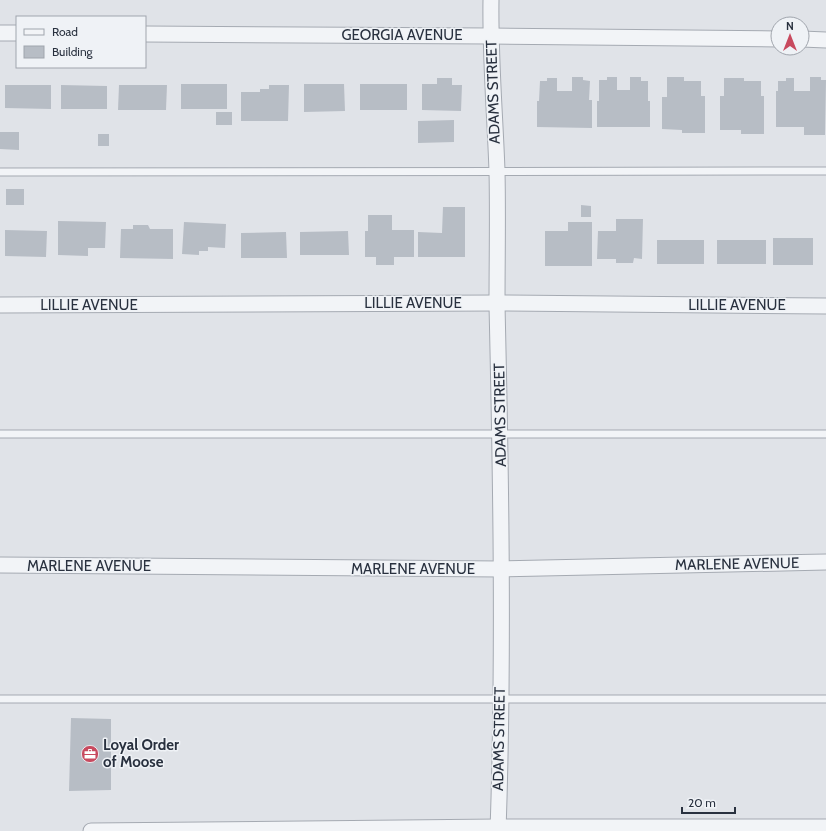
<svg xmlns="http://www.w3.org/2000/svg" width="826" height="831" font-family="Cabin,sans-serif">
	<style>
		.building { fill: #b7bdc5 }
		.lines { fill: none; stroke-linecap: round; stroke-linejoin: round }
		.lane-casing { stroke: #a5aab2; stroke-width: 9 }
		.street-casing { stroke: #a5aab2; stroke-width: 17 }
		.lane { stroke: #f2f4f7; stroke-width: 7 }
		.street { stroke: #f2f4f7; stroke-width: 15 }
		.labels { text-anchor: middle; stroke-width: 3; stroke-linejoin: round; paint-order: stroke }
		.street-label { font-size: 15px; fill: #29313f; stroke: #eff2f6 }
		.poi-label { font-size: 15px; font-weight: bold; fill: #29313f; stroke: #eff2f6; text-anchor: start }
	</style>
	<rect width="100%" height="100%" fill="#e0e3e8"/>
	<g class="building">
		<polygon points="572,77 583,77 583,80 590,81 589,100 592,100 592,128 537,127 537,101 539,101 540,81 547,81 547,78 557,78 557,91 572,91"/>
		<polygon points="607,77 617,77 617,90 630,90 630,77 641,77 641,81 648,81 648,101 650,101 650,127 597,127 597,101 599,101 599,80 607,80"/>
		<polygon points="667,77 684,77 684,81 701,81 701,96 705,96 705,133 682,133 682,130 662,129 662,97 667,97"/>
		<polygon points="810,77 821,77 821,80 826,80 825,135 804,135 804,127 776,127 776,91 778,91 778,81 786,81 786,78 794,78 794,91 810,91"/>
		<polygon points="437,78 452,78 452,85 462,85 461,111 422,110 422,84 437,84"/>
		<polygon points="724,78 744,78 744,81 761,81 761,96 764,96 764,134 741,134 741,130 720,130 720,96 724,96"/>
		<rect x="181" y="84" width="46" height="25"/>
		<polygon points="304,84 344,84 345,111 304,112"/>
		<rect x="360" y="84" width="47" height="26"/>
		<polygon points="5,85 51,85 51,109 5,108"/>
		<polygon points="61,85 107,86 107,109 61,109"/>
		<polygon points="119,85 167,85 166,110 118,110"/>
		<polygon points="269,85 289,85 288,121 241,121 241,92 260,92 260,89 269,89"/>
		<rect x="216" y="112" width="16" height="13"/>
		<polygon points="454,120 454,142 418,143 418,121"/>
		<polygon points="0,132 19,132 19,150 0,149"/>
		<rect x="98" y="134" width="11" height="12"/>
		<rect x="6" y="189" width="18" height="16"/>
		<polygon points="581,205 591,206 591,217 581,217"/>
		<polygon points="443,207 465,207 465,257 418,257 418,232 442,233"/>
		<polygon points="368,215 392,215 392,230 414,230 414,257 394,257 394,265 376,265 376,257 365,257 365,231 368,231"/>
		<polygon points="616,219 643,219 642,259 634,258 633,263 616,263 616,259 597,259 598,231 616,231"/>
		<polygon points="58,221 106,222 105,248 88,248 88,256 58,255"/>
		<polygon points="184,222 226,224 225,248 208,247 208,251 199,251 199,255 182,254"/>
		<polygon points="568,222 592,222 592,266 545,266 545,231 568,231"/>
		<polygon points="133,225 148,225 150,229 173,229 173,259 120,258 121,229 133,229"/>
		<polygon points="5,230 47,231 46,257 5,256"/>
		<polygon points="348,231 349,255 300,255 300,232"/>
		<polygon points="286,232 287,258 241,258 241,233"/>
		<rect x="773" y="238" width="40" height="27"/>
		<rect x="657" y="240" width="47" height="24"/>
		<rect x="717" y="240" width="49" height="24"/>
		<polygon points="71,718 111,719 111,790 69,791"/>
	</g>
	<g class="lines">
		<defs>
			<g id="lane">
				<polyline points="0,172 826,171"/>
				<polyline points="0,434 826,434"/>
				<polyline points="0,699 826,699"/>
			</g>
			<g id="street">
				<path d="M491 0C490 57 495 114 497 171 498 216 497 260 497 305 501 480 504 656 498 831"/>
				<polyline points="0,33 17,33"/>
				<polyline points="145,34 491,36 778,39"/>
				<polyline points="802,39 826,40"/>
				<polyline points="0,305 497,303 826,306"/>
				<polyline points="0,565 500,569 826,562"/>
				<polyline points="91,831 498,827 826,827"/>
			</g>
		</defs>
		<use href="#lane" class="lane-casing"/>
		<use href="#street" class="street-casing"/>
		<use href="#lane" class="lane"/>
		<use href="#street" class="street"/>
	</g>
	<defs>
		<symbol id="office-disc" viewBox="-11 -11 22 22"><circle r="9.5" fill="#c84a5f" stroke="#eff2f6"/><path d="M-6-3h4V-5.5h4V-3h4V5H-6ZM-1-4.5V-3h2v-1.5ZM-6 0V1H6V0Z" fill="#fff"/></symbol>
	</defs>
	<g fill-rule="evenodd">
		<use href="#office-disc" x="80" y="744" width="20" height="20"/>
	</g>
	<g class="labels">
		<g class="street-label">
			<text x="402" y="40">GEORGIA AVENUE</text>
			<text transform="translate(493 92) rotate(-92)" y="5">ADAMS STREET</text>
			<text x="413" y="308">LILLIE AVENUE</text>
			<text x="89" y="310">LILLIE AVENUE</text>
			<text x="737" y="310">LILLIE AVENUE</text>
			<text transform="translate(500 415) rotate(-91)" y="5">ADAMS STREET</text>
			<text transform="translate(737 564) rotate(-1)" y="5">MARLENE AVENUE</text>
			<text x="89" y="571">MARLENE AVENUE</text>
			<text x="413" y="574">MARLENE AVENUE</text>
			<text transform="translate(499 739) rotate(-89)" y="5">ADAMS STREET</text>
		</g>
		<g class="poi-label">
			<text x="103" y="750">Loyal Order<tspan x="103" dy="17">of Moose</tspan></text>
		</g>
	</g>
	<rect x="16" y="16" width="130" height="52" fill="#eff2f6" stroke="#a0a5ad"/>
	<rect x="24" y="29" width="20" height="6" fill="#f2f4f7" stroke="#a0a5ad"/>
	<text x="52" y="36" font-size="12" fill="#29313f">Road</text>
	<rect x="24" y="46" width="20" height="12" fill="#b7bdc5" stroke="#a0a5ad"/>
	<text x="52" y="56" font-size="12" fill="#29313f">Building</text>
	<g transform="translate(790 36)"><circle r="19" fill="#eff2f6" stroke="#a0a5ad"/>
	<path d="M0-3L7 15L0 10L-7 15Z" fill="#c84a5f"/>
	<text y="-6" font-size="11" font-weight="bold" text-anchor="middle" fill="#29313f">N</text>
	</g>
	<path d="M682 807v6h53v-6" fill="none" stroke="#29313f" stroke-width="2"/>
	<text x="688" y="807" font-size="12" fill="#29313f" stroke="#eff2f6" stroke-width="3" paint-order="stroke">20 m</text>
</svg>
